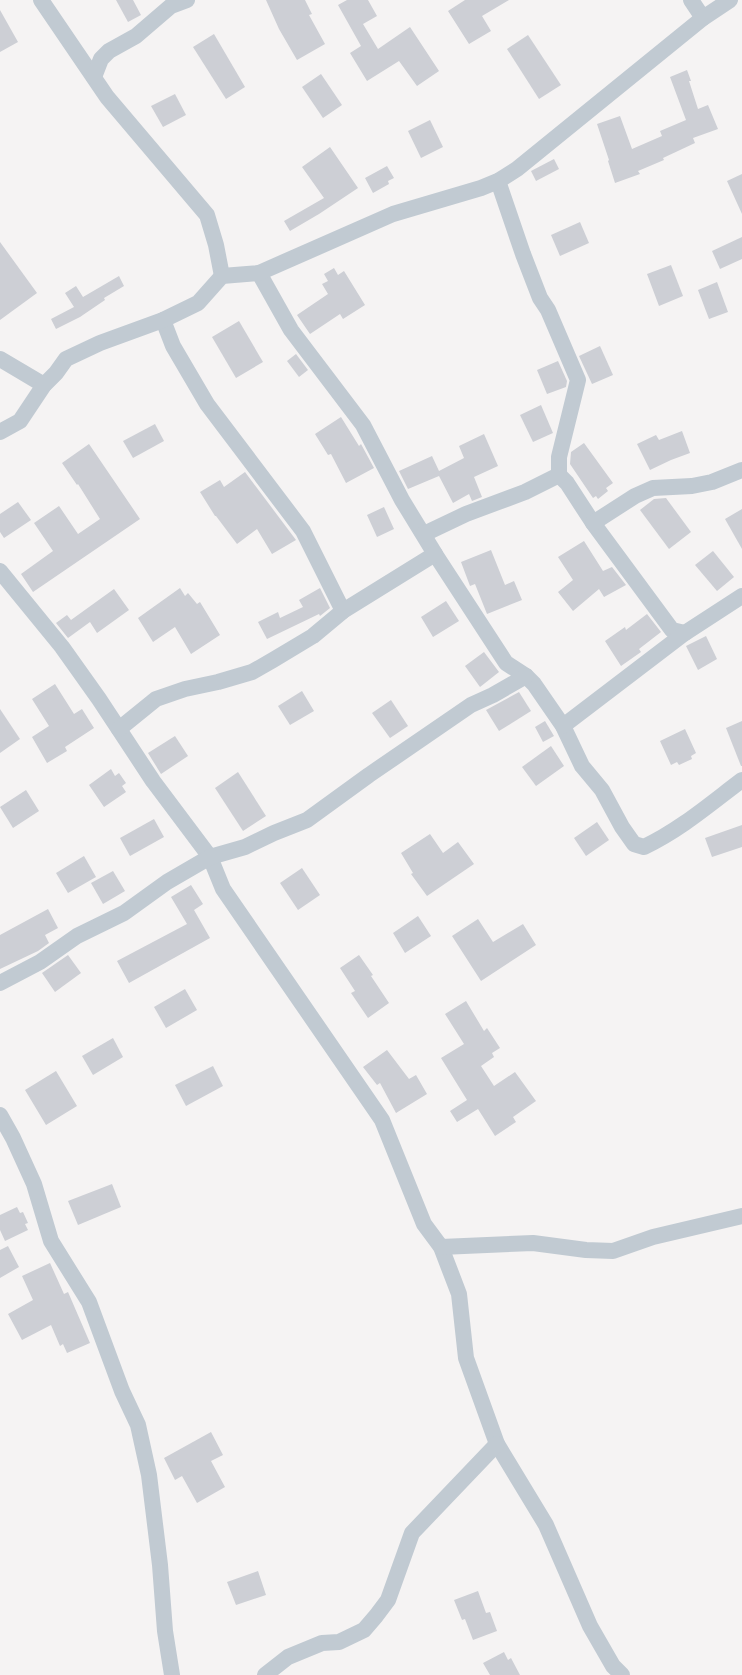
<svg xmlns="http://www.w3.org/2000/svg" width="742" height="1675" font-family="'DejaVu Sans',sans-serif">
	<style>
		.building { fill: #cdcfd5 }
		.lines { fill: none; stroke-linecap: round; stroke-linejoin: round }
		.street { stroke: #c1cad2; stroke-width: 16 }
	</style>
	<rect width="100%" height="100%" fill="#f5f3f3"/>
	<g class="building">
		<polygon points="116,0 133,0 141,15 128,22"/>
		<polygon points="266,0 305,0 312,14 309,15 325,44 297,60 279,29"/>
		<polygon points="347,0 368,0 377,16 363,24 378,49 410,27 439,71 417,86 399,61 367,81 350,53 361,46 338,5"/>
		<polygon points="465,0 509,0 482,16 491,31 469,44 448,11"/>
		<polygon points="0,10 18,42 0,52"/>
		<polygon points="214,34 245,87 226,99 193,47"/>
		<polygon points="528,35 561,85 539,99 507,49"/>
		<polygon points="687,70 691,81 689,81 698,109 708,105 718,129 693,138 695,143 663,158 664,160 638,171 640,174 615,183 608,161 609,160 597,124 620,116 632,149 662,136 660,131 686,120 670,77"/>
		<polygon points="321,74 342,105 323,118 302,87"/>
		<polygon points="175,94 186,115 163,127 151,106"/>
		<polygon points="430,120 443,147 421,158 408,131"/>
		<polygon points="330,147 358,188 319,214 290,231 284,221 324,198 302,167"/>
		<polygon points="554,159 559,169 536,181 531,171"/>
		<polygon points="387,166 394,178 388,181 389,184 373,193 365,178"/>
		<polygon points="742,174 742,214 727,181"/>
		<polygon points="580,222 589,243 560,256 551,235"/>
		<polygon points="742,237 742,259 720,269 712,251"/>
		<polygon points="0,242 37,293 0,320"/>
		<polygon points="671,265 683,296 659,306 647,274"/>
		<polygon points="334,268 338,275 344,271 365,305 343,319 340,314 310,334 297,315 328,294 322,284 328,281 324,274"/>
		<polygon points="119,276 124,286 104,298 105,300 80,317 56,329 51,319 74,307 65,293 76,286 83,297"/>
		<polygon points="717,282 728,312 709,319 698,290"/>
		<polygon points="239,321 263,362 236,378 212,337"/>
		<polygon points="600,346 613,375 592,384 579,356"/>
		<polygon points="296,354 308,370 299,377 287,361"/>
		<polygon points="558,361 567,381 566,387 547,394 537,370"/>
		<polygon points="541,405 553,433 533,442 520,415"/>
		<polygon points="341,417 359,446 361,444 374,468 346,483 331,454 328,455 315,434"/>
		<polygon points="155,424 164,441 133,458 123,441"/>
		<polygon points="682,431 690,453 671,460 650,470 637,444 656,435 659,440"/>
		<polygon points="484,434 498,466 474,477 482,497 472,501 469,494 453,503 439,476 408,489 399,471 432,456 439,471 464,458 459,446"/>
		<polygon points="584,443 613,483 606,488 608,491 598,499 596,496 593,498 570,464 571,452"/>
		<polygon points="89,444 140,519 33,592 21,574 53,551 34,523 59,506 78,534 100,519 78,484 77,485 62,463"/>
		<polygon points="245,472 296,540 272,554 257,529 237,544 216,516 215,516 200,492 220,480 224,487"/>
		<polygon points="666,498 691,532 669,549 640,510 654,499"/>
		<polygon points="18,502 31,520 4,538 0,532 0,514"/>
		<polygon points="384,507 394,529 377,537 367,515"/>
		<polygon points="742,509 742,549 725,519"/>
		<polygon points="584,541 603,571 612,567 626,585 604,597 599,589 573,611 558,592 573,580 558,557"/>
		<polygon points="491,550 505,585 514,581 522,600 487,614 475,584 470,586 461,562"/>
		<polygon points="713,551 734,577 717,591 695,565"/>
		<polygon points="180,588 185,596 188,593 197,604 200,602 220,635 191,654 175,627 153,642 138,618"/>
		<polygon points="320,588 330,608 320,616 319,614 267,639 258,622 278,612 280,618 303,607 299,600"/>
		<polygon points="114,589 129,610 97,633 90,622 68,638 56,623 67,615 71,620"/>
		<polygon points="446,601 459,621 433,637 421,617"/>
		<polygon points="647,614 661,632 639,649 641,652 621,666 605,641 625,627 626,630"/>
		<polygon points="706,636 717,659 698,670 686,646"/>
		<polygon points="484,652 499,672 480,687 465,666"/>
		<polygon points="55,684 74,714 82,709 94,728 65,747 67,751 47,763 32,737 49,726 32,699"/>
		<polygon points="302,691 314,711 290,725 278,706"/>
		<polygon points="519,692 531,711 499,731 486,710"/>
		<polygon points="391,700 408,726 390,738 372,713"/>
		<polygon points="0,709 20,739 0,753"/>
		<polygon points="545,721 554,736 543,742 535,727"/>
		<polygon points="742,721 742,766 741,766 726,728"/>
		<polygon points="685,729 696,753 691,756 692,759 679,765 677,762 671,765 660,741"/>
		<polygon points="175,736 188,756 161,774 148,753"/>
		<polygon points="551,746 564,766 536,786 522,767"/>
		<polygon points="111,769 115,776 119,773 126,783 122,786 126,792 104,807 89,785"/>
		<polygon points="238,772 266,816 243,831 215,788"/>
		<polygon points="26,790 39,811 13,828 0,807"/>
		<polygon points="154,819 164,837 130,856 120,838"/>
		<polygon points="597,822 609,840 586,856 574,838"/>
		<polygon points="742,825 742,847 712,857 705,838"/>
		<polygon points="430,834 443,853 458,842 474,864 427,896 411,874 413,873 401,853"/>
		<polygon points="84,856 96,877 68,893 56,873"/>
		<polygon points="302,868 320,895 298,910 280,883"/>
		<polygon points="113,871 125,891 103,904 91,883"/>
		<polygon points="191,885 203,904 194,910 210,938 129,983 117,961 187,924 171,897"/>
		<polygon points="48,909 58,928 45,935 49,943 38,951 0,969 0,935"/>
		<polygon points="418,916 431,936 405,953 393,933"/>
		<polygon points="478,919 493,942 523,924 536,945 481,981 452,936"/>
		<polygon points="68,955 81,973 55,992 42,973"/>
		<polygon points="359,955 373,975 371,976 389,1003 368,1018 351,993 355,991 340,968"/>
		<polygon points="185,989 197,1010 166,1028 154,1007"/>
		<polygon points="466,1001 484,1031 487,1028 500,1048 492,1053 494,1057 481,1066 494,1086 515,1072 536,1101 513,1117 516,1122 495,1136 478,1109 457,1122 450,1111 467,1100 441,1058 464,1044 445,1014"/>
		<polygon points="113,1038 123,1057 93,1075 82,1056"/>
		<polygon points="387,1050 409,1079 416,1075 427,1094 396,1113 380,1083 377,1085 363,1067"/>
		<polygon points="213,1066 223,1086 186,1106 175,1085"/>
		<polygon points="56,1071 77,1106 46,1125 25,1090"/>
		<polygon points="112,1184 121,1207 78,1225 68,1201"/>
		<polygon points="17,1207 20,1213 23,1212 28,1223 25,1224 28,1230 5,1241 0,1230 0,1215"/>
		<polygon points="8,1246 19,1267 0,1278 0,1250"/>
		<polygon points="50,1263 64,1294 68,1292 90,1343 67,1353 63,1344 60,1346 51,1325 22,1340 8,1314 33,1300 22,1276"/>
		<polygon points="211,1432 223,1455 211,1461 225,1487 197,1503 182,1476 175,1480 164,1458"/>
		<polygon points="258,1571 266,1595 236,1605 227,1582"/>
		<polygon points="478,1591 486,1613 490,1612 497,1631 473,1640 465,1619 462,1620 454,1600"/>
		<polygon points="504,1652 508,1660 511,1658 520,1675 490,1675 483,1663"/>
	</g>
	<g class="lines">
		<g class="street">
			<polyline points="41,0 107,97 207,215 216,245 222,276"/>
			<polyline points="691,0 703,18"/>
			<polyline points="94,77 101,59 109,51 136,36 171,6 187,0"/>
			<polyline points="498,181 523,254 540,298 548,310 578,380 559,457 559,475 567,483 593,523 672,630 685,633"/>
			<path d="M259 273 291 330 363 425 402 500 435 554 506 663 526 676 534 684 563 726 582 766 602 790 622 827 634 844 644 847C680 830 710 804 742 780"/>
			<polyline points="163,320 173,346 207,404 303,531 343,611"/>
			<polyline points="0,359 44,385"/>
			<polyline points="0,432 20,421 44,385 56,373 66,359 100,343 163,320 198,303 222,276 259,273 393,214 481,188 498,181 517,169 703,18 730,0"/>
			<polyline points="593,523 635,496 653,488 692,486 712,482 742,470"/>
			<polyline points="424,534 466,514 525,492 559,475"/>
			<polyline points="0,571 62,647 99,699 153,781 210,857 223,889 382,1120 424,1224 441,1247 459,1294 466,1358 497,1444 546,1525 590,1626 613,1666 622,1675"/>
			<polyline points="563,726 685,633 742,596"/>
			<polyline points="119,729 156,699 185,689 218,682 252,672 273,660 313,636 343,611 435,554"/>
			<polyline points="0,983 40,962 77,936 124,913 167,882 210,857 245,847 274,833 307,820 369,775 471,705 493,695 526,676"/>
			<polyline points="0,1115 13,1138 34,1184 51,1241 89,1302 122,1391 138,1425 149,1475 160,1565 165,1631 172,1675"/>
			<polyline points="441,1247 533,1243 586,1250 613,1251 653,1237 742,1216"/>
			<polyline points="265,1675 288,1657 322,1643 339,1642 364,1630 376,1616 388,1600 412,1533 497,1444"/>
		</g>
	</g>
</svg>
